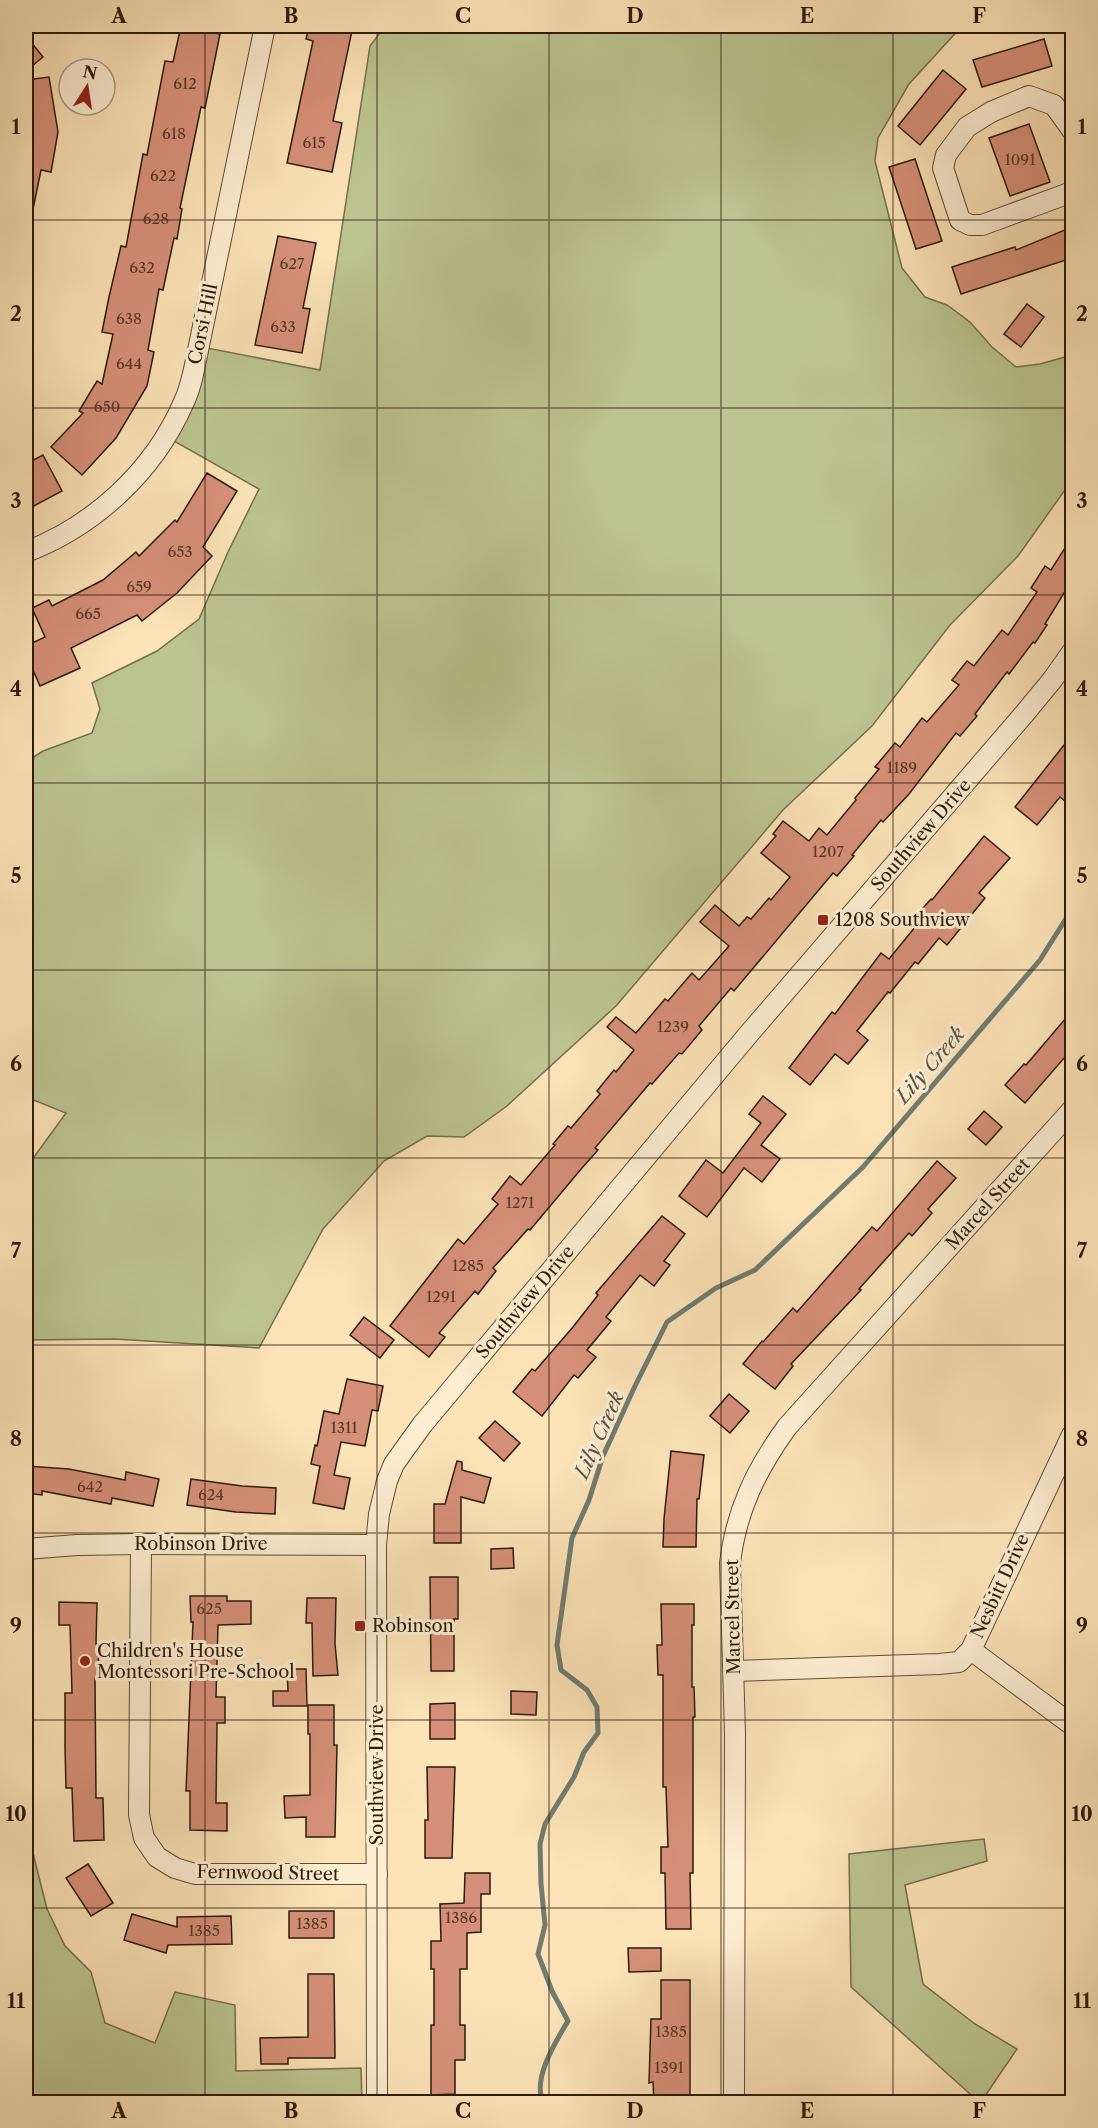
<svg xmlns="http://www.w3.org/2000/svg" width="1098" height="2128" font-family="'Libre Caslon Text',serif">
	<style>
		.green { fill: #bcc491; stroke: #746f4e; stroke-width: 1.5 }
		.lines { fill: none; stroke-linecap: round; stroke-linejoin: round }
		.stream { stroke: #717c6e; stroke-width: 5 }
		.building { fill: #d69079; stroke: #2c1a0a; stroke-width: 1.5 }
		.minor-casing { stroke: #604c36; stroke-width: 22 }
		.minor { stroke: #fdedd1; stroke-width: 20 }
		.grid { fill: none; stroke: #2c1a0a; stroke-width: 1.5; stroke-opacity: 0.55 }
		.poi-dot { fill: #8f2418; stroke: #fdedd1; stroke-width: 2 }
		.labels { text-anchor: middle; stroke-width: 6; stroke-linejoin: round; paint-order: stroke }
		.number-label { font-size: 15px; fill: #563826 }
		.street-label { font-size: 18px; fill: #2c1a0a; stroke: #fdedd1 }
		.poi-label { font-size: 18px; fill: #2c1a0a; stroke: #fdedd1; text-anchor: start }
		.water-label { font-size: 20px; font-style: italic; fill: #545344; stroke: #fdedd1 }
		.neatline { fill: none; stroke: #2c1a0a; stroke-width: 2 }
		.grid-label { font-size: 20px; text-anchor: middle; font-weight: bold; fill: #2c1a0a }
	</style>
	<rect width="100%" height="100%" fill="#fce3b8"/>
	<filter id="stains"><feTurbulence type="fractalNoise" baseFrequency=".00333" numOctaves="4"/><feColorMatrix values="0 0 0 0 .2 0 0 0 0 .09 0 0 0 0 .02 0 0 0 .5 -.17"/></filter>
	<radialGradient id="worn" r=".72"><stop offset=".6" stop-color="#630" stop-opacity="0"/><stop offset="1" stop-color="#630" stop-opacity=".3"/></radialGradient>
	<g class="green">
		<polygon points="385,26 962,26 909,84 878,138 875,161 902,268 925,297 947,305 970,322 992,347 1016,367 1040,364 1072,355 1072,480 1018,556 950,625 872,726 783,810 616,1006 507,1106 464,1137 427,1136 384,1161 323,1229 259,1348 115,1339 26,1340 26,1168 66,1113 26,1097 26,762 43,751 92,733 100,709 92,683 157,651 199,619 228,552 259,489 165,436 197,346 320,370 370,46"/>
		<polygon points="984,1839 987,1861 905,1885 923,1984 975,2024 1017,2049 981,2102 979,2102 851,1987 849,1854"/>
		<polygon points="26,1853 33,1853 47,1909 65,1946 91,1972 105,2023 155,2043 175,1992 235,2005 236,2071 361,2068 362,2102 26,2102"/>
	</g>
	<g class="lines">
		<path class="stream" d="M543 2102C532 2079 556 2041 568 2021L552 1991 538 1954 545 1925 541 1884 540 1844 545 1824 574 1777 584 1752 598 1733 597 1707 587 1690 561 1670 557 1645 572 1538 589 1500 603 1456 635 1386 667 1322 716 1288 755 1270 863 1167 1040 960 1072 909"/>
	</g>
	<g class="building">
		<polygon points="181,26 220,34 205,108 201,107 180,208 182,209 177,239 174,238 163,290 159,289 148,350 154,352 147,386 116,438 82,475 51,447 83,413 79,411 97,381 102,384 113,334 102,332 109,297 121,246 126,247 143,154 147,155 165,61 173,62"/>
		<polygon points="309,26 353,26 333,121 342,123 332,172 287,163 313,41 306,39"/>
		<polygon points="26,36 43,57 26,71"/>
		<polygon points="1044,39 1052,66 982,87 973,60"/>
		<polygon points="943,70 966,89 920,145 898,126"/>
		<polygon points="49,77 58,132 51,172 41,170 32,214 26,213 26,80"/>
		<polygon points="1029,124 1050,182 1010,196 989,138"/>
		<polygon points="915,159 942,241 916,249 889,167"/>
		<polygon points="1072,227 1072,258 961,294 952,267 1015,247 1016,250"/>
		<polygon points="278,236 316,243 303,308 310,309 302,353 255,345"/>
		<polygon points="1027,304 1044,317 1021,347 1004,334"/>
		<polygon points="43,455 62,491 32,507 26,494 26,464"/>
		<polygon points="207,473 237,491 203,547 212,556 177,593 142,621 137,615 71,648 80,668 40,686 26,654 26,646 45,637 32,608 49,600 52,606 103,580 136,552 139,556 175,520 177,522"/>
		<polygon points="1072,537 1072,580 1045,624 1047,625 1035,643 1033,642 1009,674 1007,672 975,714 977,716 960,736 956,733 909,794 883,822 881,820 852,855 854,856 837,876 833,873 734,991 731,988 699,1026 702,1030 682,1054 679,1053 652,1084 650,1083 595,1148 598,1150 582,1168 530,1230 528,1229 493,1268 496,1271 478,1294 475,1291 439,1333 445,1337 429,1357 390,1326 458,1239 464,1244 498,1204 492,1199 510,1176 521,1185 555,1145 553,1144 568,1126 571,1128 600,1094 597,1091 614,1070 616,1072 634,1050 607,1027 616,1017 636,1033 665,999 668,1001 692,973 699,980 729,946 700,922 715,905 739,926 747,917 751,919 769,898 771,900 790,877 761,853 776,836 773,834 783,821 809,841 819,828 827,835 856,800 855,798 879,769 875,767 895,743 900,747 922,718 927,722 959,685 952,680 967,661 974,666 1002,630 1008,635 1037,592 1031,588 1045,566 1051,570"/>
		<polygon points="1072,735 1072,807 1060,797 1037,825 1015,807"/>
		<polygon points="984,836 1010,858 979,893 985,898 947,945 939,938 918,964 915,962 890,993 888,992 857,1031 868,1040 848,1064 835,1054 810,1085 789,1068 832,1012 835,1014 881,953 889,959 920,921 915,917 931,899 932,900"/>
		<polygon points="1072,1011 1072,1049 1025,1103 1005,1085 1024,1064 1026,1065"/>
		<polygon points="763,1096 786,1114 761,1145 780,1159 762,1182 744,1168 707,1217 679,1196 706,1160 723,1173 761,1123 749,1114"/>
		<polygon points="984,1111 1002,1127 986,1145 968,1129"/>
		<polygon points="937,1161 956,1178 928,1209 932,1213 912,1236 909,1233 859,1289 861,1290 791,1364 793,1366 775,1389 743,1364 762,1341 763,1342 793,1308 797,1312 872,1227 877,1231"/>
		<polygon points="662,1216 685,1234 664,1261 670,1265 654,1286 640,1275 606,1317 611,1321 587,1350 596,1357 578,1378 574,1375 542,1416 513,1392 532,1369 535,1371 573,1327 598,1295 596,1293"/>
		<polygon points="364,1317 394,1340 380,1358 350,1335"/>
		<polygon points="347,1379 383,1386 378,1411 372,1410 365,1446 341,1442 334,1475 350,1478 344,1509 313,1503 320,1466 311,1464 315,1445 317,1446 324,1411 339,1414"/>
		<polygon points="729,1394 749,1411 730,1433 710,1416"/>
		<polygon points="495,1421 520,1443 504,1461 479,1438"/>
		<polygon points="671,1451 704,1455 699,1499 697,1499 696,1547 663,1547 664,1519"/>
		<polygon points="457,1461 462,1462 462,1470 491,1478 484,1503 461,1497 461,1543 434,1543 434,1504 445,1504"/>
		<polygon points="26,1466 69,1469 125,1480 126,1472 159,1479 153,1506 112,1498 111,1504 42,1491 42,1495 26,1493"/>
		<polygon points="191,1479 242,1486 276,1488 275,1514 236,1512 187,1505"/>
		<polygon points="513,1548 514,1568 491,1569 491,1549"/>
		<polygon points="430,1577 458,1577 458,1619 454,1619 454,1671 431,1671"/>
		<polygon points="190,1596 227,1596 227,1601 251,1601 251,1624 218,1625 216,1697 225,1697 225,1723 217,1723 216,1803 227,1803 227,1831 190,1830 190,1791 186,1791 193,1622 191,1622"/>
		<polygon points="307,1598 336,1598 335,1644 338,1675 313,1676 312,1623 306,1623"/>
		<polygon points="59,1602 97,1603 96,1644 98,1644 99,1678 95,1678 96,1798 103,1798 104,1840 74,1841 72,1788 66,1788 65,1747 65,1693 72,1693 70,1625 59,1625"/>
		<polygon points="661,1604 694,1604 694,1625 692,1625 692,1687 694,1687 695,1717 693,1717 693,1873 690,1873 691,1929 666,1929 665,1873 661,1873 661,1847 668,1847 666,1787 663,1787 663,1675 658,1675 657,1645 662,1645"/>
		<polygon points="287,1669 306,1669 307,1706 273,1706 273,1691 288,1691"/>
		<polygon points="511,1691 537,1692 536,1715 511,1714"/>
		<polygon points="455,1703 455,1739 430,1739 430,1704"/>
		<polygon points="308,1705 334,1705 334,1745 337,1745 335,1837 306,1837 306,1817 285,1818 284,1796 310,1795 310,1734 308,1734"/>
		<polygon points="427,1767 455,1767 452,1858 425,1858 425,1820 428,1820"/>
		<polygon points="88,1864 113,1903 91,1916 66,1878"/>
		<polygon points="465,1873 490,1873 490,1894 481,1894 481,1932 467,1933 467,1969 460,1969 460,2025 465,2025 465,2060 455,2060 455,2094 431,2095 431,2025 434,2025 434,1969 431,1969 431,1941 441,1941 440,1904 464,1903"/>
		<rect x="289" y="1911" width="45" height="27"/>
		<polygon points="132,1914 177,1927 177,1917 231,1916 232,1944 168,1945 166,1953 124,1940"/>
		<polygon points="628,1948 661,1948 661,1971 629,1972"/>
		<polygon points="308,1974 334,1974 335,2058 288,2058 288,2064 261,2064 260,2038 308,2037"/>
		<polygon points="661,1980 690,1980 690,2103 654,2103 653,2082 649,2083 651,2019 661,2019"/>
	</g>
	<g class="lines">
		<defs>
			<g id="minor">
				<polyline points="1072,130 1054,105 1029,96 991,112 967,127 946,155 943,168 960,220 970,225 982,225 1072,192"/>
				<path d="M26 552C94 526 153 472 183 404 190 390 193 375 196 360L265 26"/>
				<polyline points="141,1544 139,1815 144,1838 157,1857 175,1868 195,1874 377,1874"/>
				<polyline points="26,1549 77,1545 141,1544 376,1545"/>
				<polyline points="971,1650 1072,1725"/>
				<polyline points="734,1671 939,1664 959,1662 971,1650 1072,1435"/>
				<polyline points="377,2102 376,1545 379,1514 387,1481 394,1464 422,1425 747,1036 1025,713 1053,679 1072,652"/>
				<path d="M734 2102 735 1733 730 1563C736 1511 756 1470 787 1427L1072 1110"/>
			</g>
		</defs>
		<use href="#minor" class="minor-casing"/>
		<use href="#minor" class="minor"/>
	</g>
	<path class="grid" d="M205 26V2102M377 26V2102M549 26V2102M721 26V2102M893 26V2102M26 220H1072M26 408H1072M26 595H1072M26 783H1072M26 970H1072M26 1158H1072M26 1345H1072M26 1533H1072M26 1720H1072M26 1908H1072"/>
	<g class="poi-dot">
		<rect x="817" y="914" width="12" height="12" rx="3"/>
		<rect x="354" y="1620" width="12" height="12" rx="3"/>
		<circle cx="85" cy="1661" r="6"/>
	</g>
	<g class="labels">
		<g class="number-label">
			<text x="185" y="89">612</text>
			<text x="174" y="139">618</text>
			<text x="314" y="148">615</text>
			<text x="1020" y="165">1091</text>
			<text x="163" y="181">622</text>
			<text x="156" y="224">628</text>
			<text x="292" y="269">627</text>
			<text x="142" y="273">632</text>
			<text x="129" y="324">638</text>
			<text x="283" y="332">633</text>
			<text x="129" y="369">644</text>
			<text x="107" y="412">650</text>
			<text x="180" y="557">653</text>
			<text x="139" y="592">659</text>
			<text x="88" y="619">665</text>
			<text x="902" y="773">1189</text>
			<text x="828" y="857">1207</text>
			<text x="673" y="1032">1239</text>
			<text x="520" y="1208">1271</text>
			<text x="468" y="1271">1285</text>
			<text x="441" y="1302">1291</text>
			<text x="344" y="1433">1311</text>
			<text x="90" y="1492">642</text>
			<text x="211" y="1500">624</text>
			<text x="209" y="1614">625</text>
			<text x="461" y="1923">1386</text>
			<text x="312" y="1929">1385</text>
			<text x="204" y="1936">1385</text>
			<text x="671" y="2037">1385</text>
			<text x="669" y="2073">1391</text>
		</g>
		<g class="street-label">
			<text transform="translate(203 324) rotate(-78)" y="6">Corsi Hill</text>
			<text transform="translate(921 835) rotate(-49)" y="6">Southview Drive</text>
			<text transform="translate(988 1204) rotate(-48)" y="6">Marcel Street</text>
			<text transform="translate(525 1302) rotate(-50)" y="6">Southview Drive</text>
			<text x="201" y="1550">Robinson Drive</text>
			<text transform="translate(1000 1586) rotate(-65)" y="6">Nesbitt Drive</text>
			<text transform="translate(733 1617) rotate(-91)" y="6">Marcel Street</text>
			<text transform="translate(377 1775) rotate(-90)" y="6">Southview Drive</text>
			<text transform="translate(268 1873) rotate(1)" y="6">Fernwood Street</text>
		</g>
		<g class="poi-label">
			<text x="835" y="926">1208 Southview</text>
			<text x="372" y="1632">Robinson</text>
			<text x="97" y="1657">Children's House<tspan x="97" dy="21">Montessori Pre-School</tspan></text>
		</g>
		<g class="water-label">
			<text transform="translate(930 1065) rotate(-49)" y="7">Lily Creek</text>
			<text transform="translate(599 1435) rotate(-66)" y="7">Lily Creek</text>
		</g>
	</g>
	<rect width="1098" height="2128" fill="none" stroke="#fce3b8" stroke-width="66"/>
	<g transform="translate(87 87) rotate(12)"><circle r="28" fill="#fdedd1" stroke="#a99981" stroke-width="1.5"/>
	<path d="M0-4.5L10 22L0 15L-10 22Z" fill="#8f2418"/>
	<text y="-9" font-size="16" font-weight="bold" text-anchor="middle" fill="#2c1a0a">N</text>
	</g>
	<rect x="33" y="33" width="1032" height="2062" class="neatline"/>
	<g class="grid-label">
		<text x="119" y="23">A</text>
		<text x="291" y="23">B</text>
		<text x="463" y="23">C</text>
		<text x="635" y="23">D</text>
		<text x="807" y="23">E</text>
		<text x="979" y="23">F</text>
		<text x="16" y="134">1</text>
		<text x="1082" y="134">1</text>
		<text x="16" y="321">2</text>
		<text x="1082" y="321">2</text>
		<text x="16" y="508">3</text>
		<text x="1082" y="508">3</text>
		<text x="16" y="696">4</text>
		<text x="1082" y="696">4</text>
		<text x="16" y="883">5</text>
		<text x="1082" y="883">5</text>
		<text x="16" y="1071">6</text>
		<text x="1082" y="1071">6</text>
		<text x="16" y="1258">7</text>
		<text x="1082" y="1258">7</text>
		<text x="16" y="1446">8</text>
		<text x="1082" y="1446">8</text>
		<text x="16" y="1633">9</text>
		<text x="1082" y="1633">9</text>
		<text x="16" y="1821">10</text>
		<text x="1082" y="1821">10</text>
		<text x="16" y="2008">11</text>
		<text x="1082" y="2008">11</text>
		<text x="119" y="2118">A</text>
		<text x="291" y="2118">B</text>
		<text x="463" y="2118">C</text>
		<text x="635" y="2118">D</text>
		<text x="807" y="2118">E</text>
		<text x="979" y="2118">F</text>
	</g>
	<rect width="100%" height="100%" filter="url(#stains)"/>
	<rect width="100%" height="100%" fill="url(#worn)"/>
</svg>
